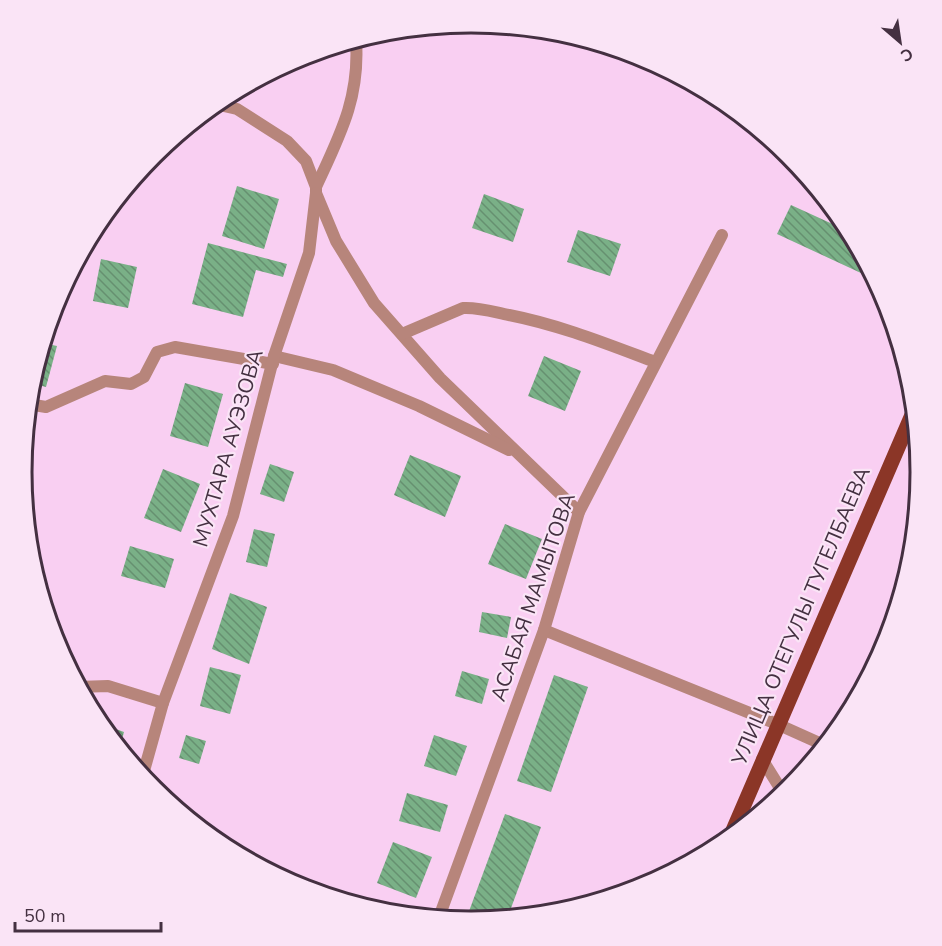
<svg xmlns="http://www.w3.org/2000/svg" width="942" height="946" font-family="'Nunito Sans',sans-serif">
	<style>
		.building { fill: url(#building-back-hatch) }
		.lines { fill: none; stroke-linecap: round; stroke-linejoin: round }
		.street { stroke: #b7857b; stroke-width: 12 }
		.primary { stroke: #8b3627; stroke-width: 15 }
		.labels { text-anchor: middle; stroke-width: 4.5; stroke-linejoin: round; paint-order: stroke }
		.street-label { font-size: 21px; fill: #443041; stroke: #fae4f6 }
		.rim { fill: none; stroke: #443041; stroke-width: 3 }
	</style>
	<defs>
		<pattern id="building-back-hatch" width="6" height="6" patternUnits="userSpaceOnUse" patternTransform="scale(1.5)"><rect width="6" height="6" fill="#7ab087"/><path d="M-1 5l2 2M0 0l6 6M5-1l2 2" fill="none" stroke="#669070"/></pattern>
	</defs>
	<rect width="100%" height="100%" fill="#f9cff2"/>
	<g class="building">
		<polygon points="237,186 279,199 264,249 222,236"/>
		<polygon points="484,194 524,209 513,242 472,228"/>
		<polygon points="791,205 850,232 876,280 777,234"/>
		<polygon points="578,230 621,244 610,276 567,262"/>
		<polygon points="208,243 287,264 283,277 256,270 243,317 192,304"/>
		<polygon points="101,259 137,267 128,308 93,301"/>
		<polygon points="43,343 57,346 46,387 30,383"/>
		<polygon points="544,356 581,371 565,411 528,396"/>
		<polygon points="185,383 223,394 208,447 170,436"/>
		<polygon points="410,455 461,476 445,517 394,495"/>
		<polygon points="270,464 294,472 284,502 260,494"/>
		<polygon points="163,469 200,484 181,532 144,518"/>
		<polygon points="505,524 542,539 526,579 488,564"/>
		<polygon points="254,529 275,534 267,567 246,562"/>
		<polygon points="130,546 174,559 165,588 121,576"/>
		<polygon points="230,593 267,607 249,664 212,649"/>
		<polygon points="897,605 899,605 887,646 875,667 871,665"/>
		<polygon points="482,612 511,617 507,638 479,632"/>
		<polygon points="210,667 241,675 230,714 200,706"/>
		<polygon points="462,671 489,679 482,704 455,696"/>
		<polygon points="554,675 588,687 551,792 517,781"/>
		<polygon points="102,724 124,732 119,750 101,728"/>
		<polygon points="186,735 206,741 199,764 179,758"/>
		<polygon points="434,735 467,746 456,776 424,766"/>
		<polygon points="407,793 448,805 440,832 399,821"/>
		<polygon points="505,814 541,827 507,919 468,923 465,922"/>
		<polygon points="393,842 432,857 416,898 377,883"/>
	</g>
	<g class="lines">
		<g class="street">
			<path d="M356 40C360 98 340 135 316 187V193L336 241 374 303 440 378 579 512"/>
			<polyline points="215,104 237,109 287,141 306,161 316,187"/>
			<path d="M402 334 463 308C479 307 494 312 509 315 560 325 607 344 655 362"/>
			<polyline points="274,356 333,370 419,406 509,450"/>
			<polyline points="28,404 46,407 105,381 131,384 144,377 157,352 175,347 273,364"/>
			<polyline points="544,630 777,724 826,746"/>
			<polyline points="78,687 108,686 163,703"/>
			<polyline points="762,759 780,788 781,798"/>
			<polyline points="142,778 163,703 233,516 274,356 309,253 316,193"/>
			<polyline points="438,920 544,630 579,512 722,235"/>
		</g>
		<polyline class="primary" points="728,842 915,408"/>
	</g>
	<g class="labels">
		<g class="street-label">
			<text transform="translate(228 448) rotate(-74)" y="7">МУХТАРА АУЭЗОВА</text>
			<text transform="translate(533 597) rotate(-71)" y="7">АСАБАЯ МАМЫТОВА</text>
			<text transform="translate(801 616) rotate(-67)" y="7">УЛИЦА ОТЕГУЛЫ ТУГЕЛБАЕВА</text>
		</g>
	</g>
	<path d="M0 0H942V946H0ZM32 472a439 439 0 1 1 878 0a439 439 0 1 1-878 0Z" fill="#fae4f6" fill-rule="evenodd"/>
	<path class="rim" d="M32 472a439 439 0 1 1 878 0a439 439 0 1 1-878 0Z"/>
	<g transform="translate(900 42) rotate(151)" stroke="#fae4f6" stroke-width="4.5" paint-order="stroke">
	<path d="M0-4.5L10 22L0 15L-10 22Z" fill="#443041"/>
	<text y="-9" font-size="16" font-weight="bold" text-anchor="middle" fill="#443041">С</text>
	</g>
	<path d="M15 922v9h146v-9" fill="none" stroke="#443041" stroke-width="3"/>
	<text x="24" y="922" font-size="18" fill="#443041" stroke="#fae4f6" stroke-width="4.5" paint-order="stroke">50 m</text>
</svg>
